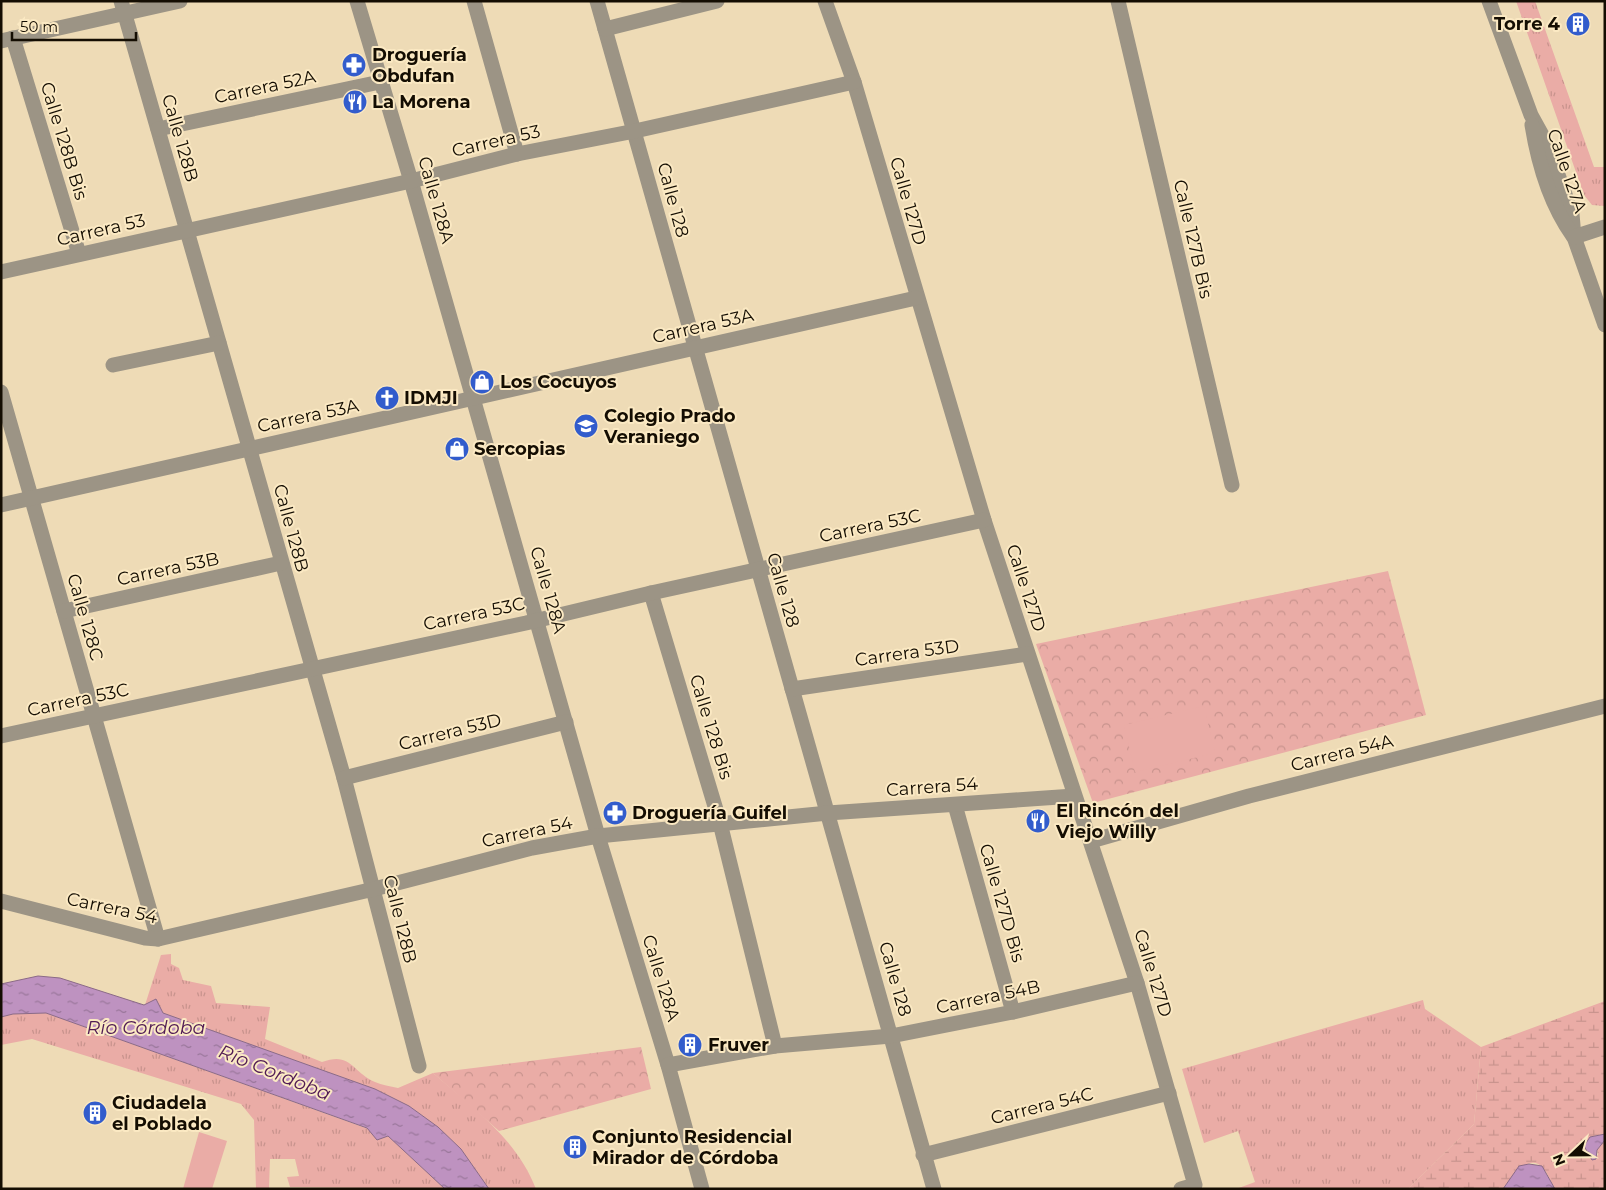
<svg xmlns="http://www.w3.org/2000/svg" width="1606" height="1190" font-family="Montserrat,sans-serif">
	<style>
		.grass { fill: url(#grass-tufts) }
		.wetland { fill: url(#wetland-marsh) }
		.park { fill: url(#park-crowns) }
		.pitch { fill: #eaaca6 }
		.water { fill: url(#water-ripples); stroke: #8b6a87 }
		.lines { fill: none; stroke-linecap: round; stroke-linejoin: round }
		.minor { stroke: #9c9485; stroke-width: 15 }
		.labels { text-anchor: middle; stroke-width: 4; stroke-linejoin: round; paint-order: stroke }
		.poi-label { font-size: 18px; font-weight: bold; fill: #140d02; stroke: #fbe9c3; text-anchor: start }
		.street-label { font-size: 18px; fill: #140d02; stroke: #fbe9c3 }
		.water-label { font-size: 19px; font-style: italic; fill: #501a54; stroke: #fbe9c3 }
	</style>
	<defs>
		<pattern id="grass-tufts" width="24" height="20" patternUnits="userSpaceOnUse" patternTransform="scale(1.25)"><rect width="24" height="20" fill="#eaaca6"/><path d="M3 7l-1-3M5 7V3M7 7l1-3M15 17l-1-3M17 17v-4M19 17l1-3" fill="none" stroke="#c8938d"/></pattern>
		<pattern id="wetland-marsh" width="20" height="14" patternUnits="userSpaceOnUse" patternTransform="scale(1.25)"><rect width="20" height="14" fill="#eaaca6"/><path d="M1 5h8M5 5V1M11 12h8M15 12V8" fill="none" stroke="#c8938d"/></pattern>
		<pattern id="park-crowns" width="20" height="18" patternUnits="userSpaceOnUse" patternTransform="scale(1.25)"><rect width="20" height="18" fill="#eaaca6"/><path d="M2 6a3 3 0 1 1 6 0M12 15a3 3 0 1 1 6 0" fill="none" stroke="#c8938d"/></pattern>
		<pattern id="water-ripples" width="26" height="14" patternUnits="userSpaceOnUse" patternTransform="scale(1.25)"><rect width="26" height="14" fill="#be92c0"/><path d="M2 4q2-2 4 0t4 0M15 11q2-2 4 0t4 0" fill="none" stroke="#99769a"/></pattern>
	</defs>
	<rect width="100%" height="100%" fill="#eedbb6"/>
	<g class="grass">
		<polygon points="1516,1 1535,1 1594,167 1605,167 1605,206 1592,205 1584,195"/>
		<path d="M171 954V964L179 968 183 980 211 986 216 1003 270 1007 265 1039 322 1062C351 1051 352 1072 375 1082 382 1085 390 1086 398 1088L433 1073C472 1107 517 1139 536 1189H489L461 1149 438 1127 409 1106 375 1089 163 1013 156 1000 145 1005 161 955Z"/>
		<polygon points="1423,1000 1425,1009 1481,1047 1474,1124 1408,1189 1236,1189 1255,1182 1238,1131 1204,1143 1182,1069"/>
		<polygon points="46,1013 388,1136 445,1189 290,1187 287,1177 299,1176 295,1159 270,1159 269,1189 256,1189 254,1120 241,1104 32,1039 1,1045 1,1017 13,1014"/>
	</g>
	<path class="wetland" d="M1605 1001V1134L1594 1136 1584 1148 1592 1160 1598 1155 1597 1150 1605 1140V1189H1555C1551 1182 1548 1174 1543 1168 1529 1151 1510 1179 1503 1189H1408L1474 1124 1481 1047Z"/>
	<g class="park">
		<polygon points="1388,571 1426,715 1093,803 1036,644"/>
		<polygon points="641,1047 651,1089 499,1131 433,1073"/>
	</g>
	<g class="pitch">
		<polygon points="1204,706 1215,753 1135,772 1124,725"/>
		<polygon points="199,1132 227,1141 212,1189 183,1189"/>
	</g>
	<g class="water">
		<polygon points="38,976 60,978 144,1005 156,999 163,1013 375,1089 409,1106 438,1127 461,1149 489,1189 445,1189 388,1136 377,1140 367,1128 46,1013 13,1014 1,1017 1,984"/>
		<polygon points="1605,1134 1605,1140 1597,1150 1596,1159 1592,1160 1584,1146 1590,1137"/>
		<polygon points="1529,1164 1542,1166 1555,1189 1503,1189 1519,1166"/>
	</g>
	<g class="lines">
		<g class="minor">
			<polyline points="121,1 344,778 419,1066"/>
			<polyline points="357,1 411,181 598,836 668,1065 702,1189"/>
			<polyline points="474,1 517,154"/>
			<polyline points="597,1 934,1189"/>
			<polyline points="825,1 854,82 984,520 1137,983 1195,1185 1181,1189"/>
			<polyline points="1118,1 1232,485"/>
			<polyline points="1489,1 1531,115 1547,144 1572,214 1574,237 1605,325"/>
			<polyline points="605,29 717,1"/>
			<polyline points="13,38 79,254"/>
			<polyline points="1,41 180,1"/>
			<path d="M1532 125C1538 162 1550 204 1573 236"/>
			<polyline points="158,129 380,82"/>
			<polyline points="1574,237 1605,227"/>
			<polyline points="1,272 411,181 517,154 635,131 854,82"/>
			<polyline points="113,365 219,343"/>
			<polyline points="1,392 158,939"/>
			<polyline points="1,505 916,298"/>
			<polyline points="651,593 720,823 775,1046"/>
			<polyline points="64,611 281,563"/>
			<polyline points="792,689 1027,654"/>
			<polyline points="1,736 526,623 651,593 984,520"/>
			<polyline points="344,778 566,722"/>
			<polyline points="955,805 1013,1012"/>
			<polyline points="1091,841 1249,796 1605,706"/>
			<polyline points="1,901 145,938 158,939 374,889 532,848 598,836 828,813 1074,796"/>
			<polyline points="668,1065 775,1046 891,1036 1013,1012 1137,983"/>
			<polyline points="923,1155 1169,1093"/>
		</g>
	</g>
	<defs>
		<symbol id="building-disc" viewBox="-11 -11 22 22"><circle r="9.5" fill="#325ccc" stroke="#fbe9c3"/><path d="M-4-6H4V6H1V3H-1V6H-4ZM-2.5-4.3h1.7v1.8h-1.7ZM.8-4.3h1.7v1.8H.8ZM-2.5-1h1.7V.8h-1.7ZM.8-1h1.7V.8H.8Z" fill="#fff"/></symbol>
		<symbol id="pharmacy-disc" viewBox="-11 -11 22 22"><circle r="9.5" fill="#325ccc" stroke="#fbe9c3"/><path d="M-2-6h4v4h4v4h-4v4h-4v-4h-4v-4h4Z" fill="#fff"/></symbol>
		<symbol id="restaurant-disc" viewBox="-11 -11 22 22"><circle r="9.5" fill="#325ccc" stroke="#fbe9c3"/><path d="M-5-6h1v4h1v-4h1v4h1v-4h1v5L-1.5 .5V6h-2V.5L-5-1ZM5-6V6H3V1.5H1.5Q1.5-4 5-6Z" fill="#fff"/></symbol>
		<symbol id="shop-disc" viewBox="-11 -11 22 22"><circle r="9.5" fill="#325ccc" stroke="#fbe9c3"/><path d="M-5-2.5h2.3a2.7 3.5 0 0 1 5.4 0H5L5.5 6h-11ZM-1.5-2.5h3a1.5 2.3 0 0 0-3 0Z" fill="#fff"/></symbol>
		<symbol id="church-disc" viewBox="-11 -11 22 22"><circle r="9.5" fill="#325ccc" stroke="#fbe9c3"/><path d="M-1.2-6h2.4v3.5h3.3v2.4h-3.3V6h-2.4V-.1h-3.3v-2.4h3.3Z" fill="#fff"/></symbol>
		<symbol id="school-disc" viewBox="-11 -11 22 22"><circle r="9.5" fill="#325ccc" stroke="#fbe9c3"/><path d="M0-5L7-2L0 1L-7-2ZM-4 1L0 2.5L4 1V4Q0 6-4 4Z" fill="#fff"/></symbol>
	</defs>
	<g fill-rule="evenodd">
		<use href="#building-disc" x="1564" y="10" width="28" height="28"/>
		<use href="#pharmacy-disc" x="340" y="51" width="28" height="28"/>
		<use href="#restaurant-disc" x="341" y="88" width="28" height="28"/>
		<use href="#shop-disc" x="468" y="368" width="28" height="28"/>
		<use href="#church-disc" x="373" y="384" width="28" height="28"/>
		<use href="#school-disc" x="572" y="412" width="28" height="28"/>
		<use href="#shop-disc" x="443" y="435" width="28" height="28"/>
		<use href="#pharmacy-disc" x="601" y="799" width="28" height="28"/>
		<use href="#restaurant-disc" x="1024" y="807" width="28" height="28"/>
		<use href="#building-disc" x="676" y="1031" width="28" height="28"/>
		<use href="#building-disc" x="81" y="1099" width="28" height="28"/>
		<use href="#building-disc" x="561" y="1133" width="28" height="28"/>
	</g>
	<g class="labels">
		<g class="poi-label">
			<text x="1560" y="30" text-anchor="end">Torre 4</text>
			<text x="372" y="61">Droguería<tspan x="372" dy="21">Obdufan</tspan></text>
			<text x="372" y="108">La Morena</text>
			<text x="500" y="388">Los Cocuyos</text>
			<text x="404" y="404">IDMJI</text>
			<text x="604" y="422">Colegio Prado<tspan x="604" dy="21">Veraniego</tspan></text>
			<text x="474" y="455">Sercopias</text>
			<text x="1056" y="817">El Rincón del<tspan x="1056" dy="21">Viejo Willy</tspan></text>
			<text x="632" y="819">Droguería Guifel</text>
			<text x="708" y="1051">Fruver</text>
			<text x="112" y="1109">Ciudadela<tspan x="112" dy="21">el Poblado</tspan></text>
			<text x="592" y="1143">Conjunto Residencial<tspan x="592" dy="21">Mirador de Córdoba</tspan></text>
		</g>
		<g class="street-label">
			<text transform="translate(265 87) rotate(-12)" y="6">Carrera 52A</text>
			<text transform="translate(180 138) rotate(74)" y="6">Calle 128B</text>
			<text transform="translate(64 141) rotate(73)" y="6">Calle 128B Bis</text>
			<text transform="translate(496 141) rotate(-13)" y="6">Carrera 53</text>
			<text transform="translate(1567 171) rotate(71)" y="6">Calle 127A</text>
			<text transform="translate(436 200) rotate(74)" y="6">Calle 128A</text>
			<text transform="translate(673 200) rotate(75)" y="6">Calle 128</text>
			<text transform="translate(908 201) rotate(74)" y="6">Calle 127D</text>
			<text transform="translate(101 230) rotate(-13)" y="6">Carrera 53</text>
			<text transform="translate(1193 239) rotate(77)" y="6">Calle 127B Bis</text>
			<text transform="translate(703 326) rotate(-13)" y="6">Carrera 53A</text>
			<text transform="translate(308 416) rotate(-12)" y="6">Carrera 53A</text>
			<text transform="translate(870 526) rotate(-12)" y="6">Carrera 53C</text>
			<text transform="translate(291 528) rotate(75)" y="6">Calle 128B</text>
			<text transform="translate(168 569) rotate(-12)" y="6">Carrera 53B</text>
			<text transform="translate(1026 588) rotate(72)" y="6">Calle 127D</text>
			<text transform="translate(548 590) rotate(74)" y="6">Calle 128A</text>
			<text transform="translate(783 590) rotate(74)" y="6">Calle 128</text>
			<text transform="translate(474 614) rotate(-12)" y="6">Carrera 53C</text>
			<text transform="translate(85 617) rotate(74)" y="6">Calle 128C</text>
			<text transform="translate(907 653) rotate(-8)" y="6">Carrera 53D</text>
			<text transform="translate(78 700) rotate(-12)" y="6">Carrera 53C</text>
			<text transform="translate(711 727) rotate(73)" y="6">Calle 128 Bis</text>
			<text transform="translate(450 732) rotate(-14)" y="6">Carrera 53D</text>
			<text transform="translate(1342 753) rotate(-14)" y="6">Carrera 54A</text>
			<text transform="translate(932 787) rotate(-4)" y="6">Carrera 54</text>
			<text transform="translate(527 832) rotate(-12)" y="6">Carrera 54</text>
			<text transform="translate(1002 903) rotate(74)" y="6">Calle 127D Bis</text>
			<text transform="translate(112 908) rotate(12)" y="6">Carrera 54</text>
			<text transform="translate(400 919) rotate(76)" y="6">Calle 128B</text>
			<text transform="translate(1153 973) rotate(73)" y="6">Calle 127D</text>
			<text transform="translate(661 978) rotate(73)" y="6">Calle 128A</text>
			<text transform="translate(895 979) rotate(74)" y="6">Calle 128</text>
			<text transform="translate(988 997) rotate(-12)" y="6">Carrera 54B</text>
			<text transform="translate(1042 1106) rotate(-14)" y="6">Carrera 54C</text>
		</g>
		<g class="water-label">
			<text x="146" y="1034">Río Córdoba</text>
			<text transform="translate(275 1072) rotate(22)" y="7">Río Cordoba</text>
		</g>
	</g>
	<rect width="1606" height="1190" fill="none" stroke="#140d02" stroke-width="5"/>
	<g transform="translate(1571 1155) rotate(248)" stroke="#fbe9c3" stroke-width="4" paint-order="stroke">
	<path d="M0-4L9 19L0 12L-9 19Z" fill="#140d02"/>
	<text y="-8" font-size="14" font-weight="bold" text-anchor="middle" fill="#140d02">N</text>
	</g>
	<path d="M12 32v8h124v-8" fill="none" stroke="#140d02" stroke-width="2.5"/>
	<text x="20" y="32" font-size="15" fill="#140d02" stroke="#fbe9c3" stroke-width="4" paint-order="stroke">50 m</text>
</svg>
